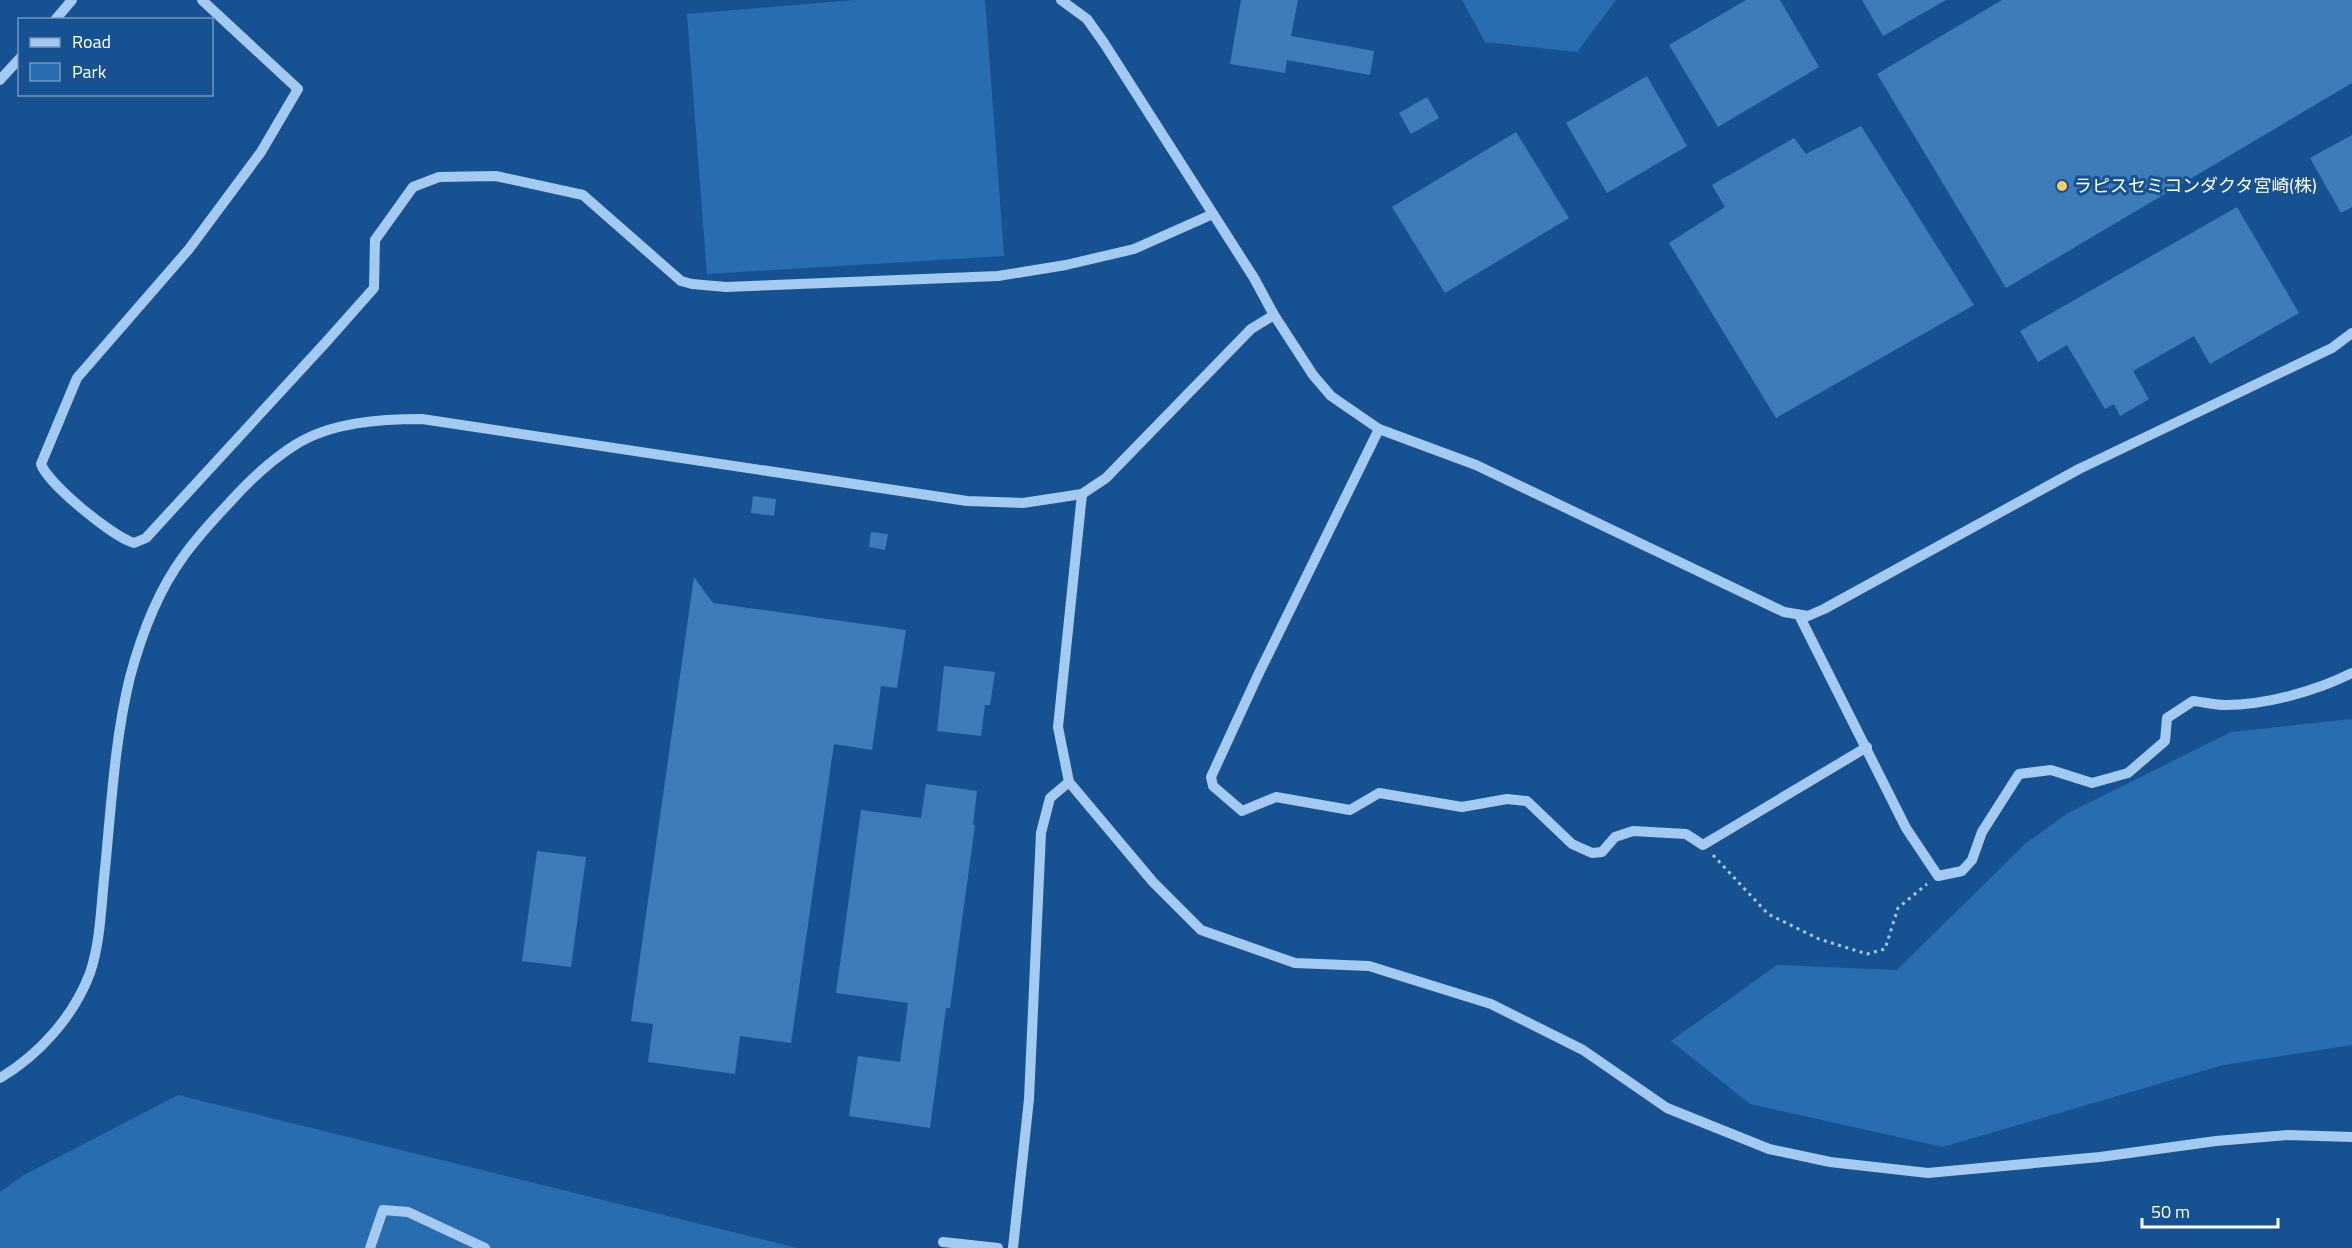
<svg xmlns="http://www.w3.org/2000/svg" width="2352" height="1248" font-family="'Titillium Web','Noto Sans JP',sans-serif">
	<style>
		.green { fill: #286db0 }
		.building { fill: #3e7cb9 }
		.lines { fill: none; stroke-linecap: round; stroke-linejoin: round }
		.path { stroke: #a4caf1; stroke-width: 3; stroke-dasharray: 3 4.5; stroke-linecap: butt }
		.minor { stroke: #a4caf1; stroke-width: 10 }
		.poi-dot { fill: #ffca63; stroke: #165291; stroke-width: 2 }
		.labels { text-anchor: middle; stroke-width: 6; stroke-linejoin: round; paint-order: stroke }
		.poi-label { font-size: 18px; fill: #fff; stroke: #165291; text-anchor: start }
	</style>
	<rect width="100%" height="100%" fill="#165291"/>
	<g class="green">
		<polygon points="855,0 985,0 1004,256 707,274 687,14"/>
		<polygon points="1462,0 1616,0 1577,52 1485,42"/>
		<polygon points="2352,719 2352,1045 2223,1065 1943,1147 1750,1104 1671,1041 1777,965 1897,970 2025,844 2068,813 2231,732"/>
		<polygon points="178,1095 797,1248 0,1248 0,1192 24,1175"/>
	</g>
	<g class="building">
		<polygon points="1241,0 1298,0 1291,36 1374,51 1370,75 1287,60 1285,73 1230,64"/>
		<polygon points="1746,0 1780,0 1819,67 1718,127 1669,45"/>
		<polygon points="1862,0 1946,0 1883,36"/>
		<polygon points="2002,0 2352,0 2352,83 2006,288 1877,74"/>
		<polygon points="1647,76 1687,146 1607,193 1566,123"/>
		<polygon points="1427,97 1439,118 1411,134 1399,113"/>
		<polygon points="1861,126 1974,305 1776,418 1669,243 1725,207 1712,185 1794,138 1806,154"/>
		<polygon points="1516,132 1569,218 1445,293 1392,207"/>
		<polygon points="2352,135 2352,207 2341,213 2310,158"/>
		<polygon points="2237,207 2299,313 2210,364 2194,336 2133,371 2149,399 2120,416 2114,404 2105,409 2067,345 2038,362 2020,331"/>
		<polygon points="753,496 776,499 774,516 751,513"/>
		<polygon points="871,532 888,534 885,550 869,547"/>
		<polygon points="694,577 713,603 906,630 897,688 881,686 872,750 834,744 791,1043 740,1036 735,1074 648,1062 653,1024 631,1021"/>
		<polygon points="944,666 995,672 990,705 985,705 981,736 937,731"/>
		<polygon points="926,784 977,791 973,825 975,825 950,1008 946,1008 930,1128 849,1116 858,1056 900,1062 908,1003 836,993 861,810 921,818"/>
		<polygon points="537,851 586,857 571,967 522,961"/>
	</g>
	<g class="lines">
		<polyline class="path" points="1713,855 1768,914 1819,939 1867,954 1885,949 1898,908 1927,884"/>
		<g class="minor">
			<path d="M202 0 298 89 261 152 189 249 77 378 41 464C48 484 113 537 134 543L146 538 327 341 374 288 375 240 413 187 439 177 496 176 583 195 681 281 692 284 726 287 998 276 1066 265 1134 249 1213 214"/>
			<polyline points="1061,0 1087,19 1104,43 1254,278 1274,315 1313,375 1331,396 1379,429 1476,465 1784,612 1808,616 1824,609 2079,469 2332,348 2352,333"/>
			<polyline points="55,20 72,0"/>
			<polyline points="0,80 20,58"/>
			<polyline points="1379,429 1258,675 1211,777 1213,786 1242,811 1276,797 1350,810 1379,793 1462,807 1507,799 1527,801 1572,844 1592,853 1602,852 1615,837 1633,831 1686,834 1703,845 1867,747"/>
			<polyline points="1082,494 1058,727 1069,782 1153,882 1201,930 1295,963 1369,966 1491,1004 1583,1050 1667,1108 1769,1149 1830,1162 1928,1173 2100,1157 2216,1141 2288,1135 2352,1137"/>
			<path d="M1799 615 1906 828 1938 876 1962 871 1972 860 1982 832 2019 774 2051 770 2092 783 2128 773 2165 741 2167 718 2193 701C2203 702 2215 705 2225 705 2266 705 2316 691 2352 673"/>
			<path d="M0 1078C39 1055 74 1016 90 973 100 944 101 909 104 879 111 812 114 742 130 677 141 636 158 591 183 557 197 537 214 519 230 502 249 481 271 460 295 445 331 422 381 419 422 419L967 501 1023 503 1082 494 1106 478 1251 329 1274 315"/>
			<polyline points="943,1242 998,1248"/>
			<polyline points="370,1248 383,1210 408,1212 485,1248"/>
			<polyline points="1013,1248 1029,1099 1041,833 1050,798 1069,782"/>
		</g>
	</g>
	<circle class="poi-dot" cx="2062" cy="186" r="6"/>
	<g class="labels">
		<g class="poi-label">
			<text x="2074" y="192">ラピスセミコンダクタ宮崎(株)</text>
		</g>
	</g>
	<rect x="18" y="18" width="195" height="78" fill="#165291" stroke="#7397bd" stroke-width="1.5"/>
	<rect x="30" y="38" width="30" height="9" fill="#a4caf1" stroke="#7397bd" stroke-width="1.5"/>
	<text x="72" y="48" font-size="18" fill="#ffffff">Road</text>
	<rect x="30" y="63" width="30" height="18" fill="#286db0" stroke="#7397bd" stroke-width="1.5"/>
	<text x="72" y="78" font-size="18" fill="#ffffff">Park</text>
	<path d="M2142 1218v9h136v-9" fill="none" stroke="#ffffff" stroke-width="3"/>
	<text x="2151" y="1218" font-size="18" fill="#ffffff" stroke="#165291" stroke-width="4.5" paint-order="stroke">50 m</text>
</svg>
